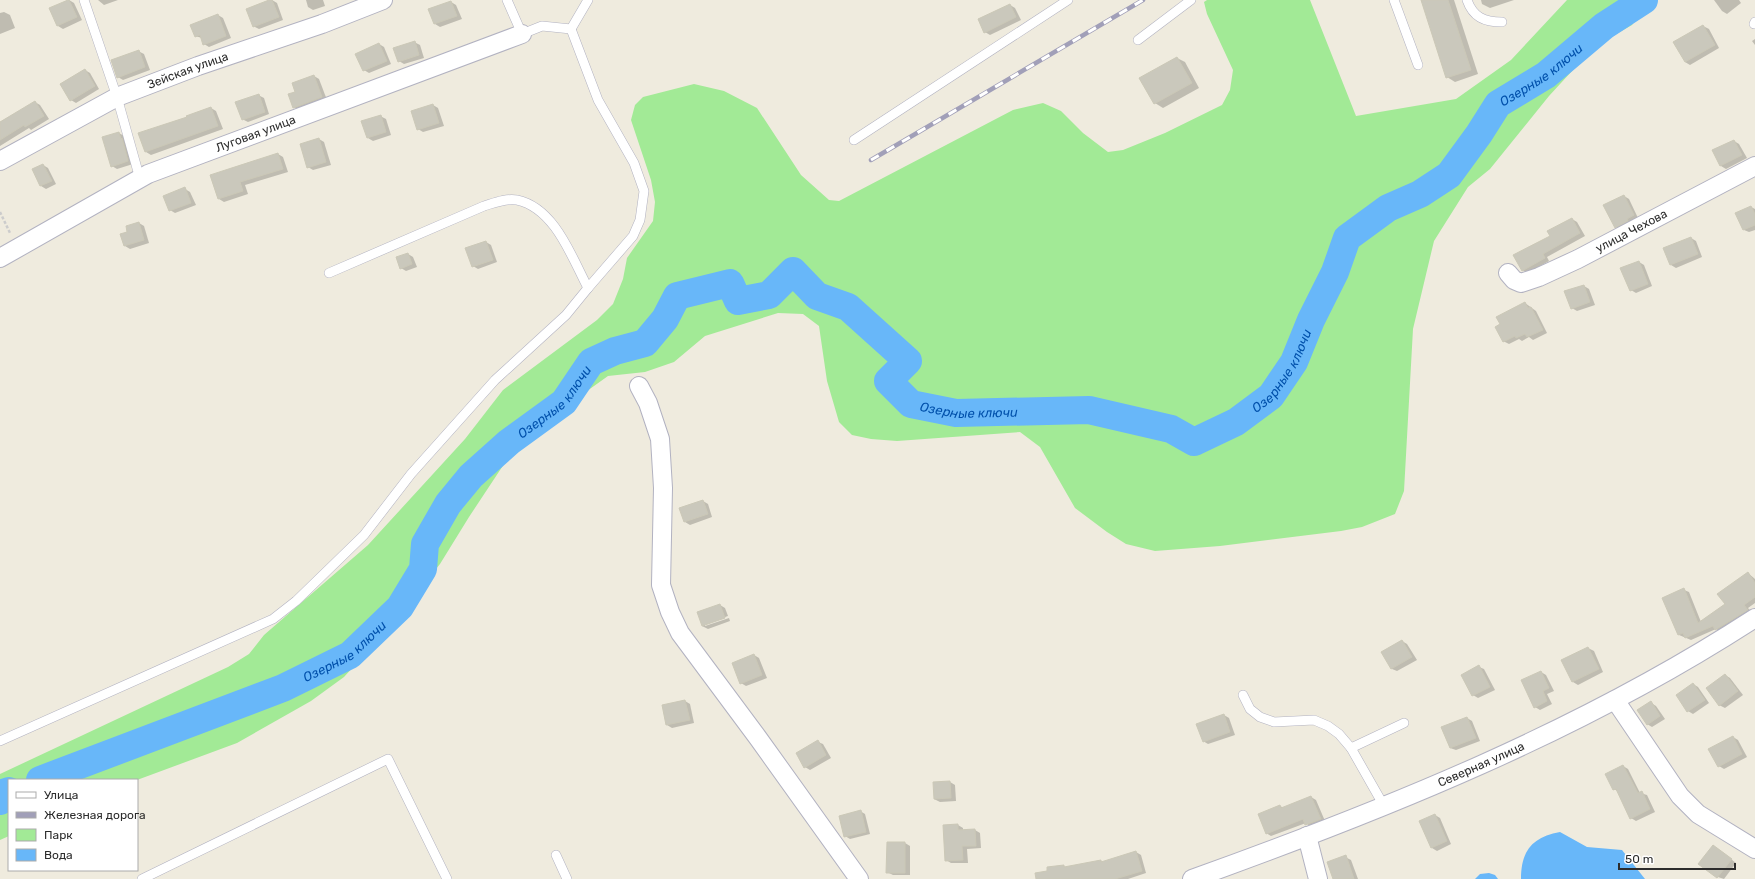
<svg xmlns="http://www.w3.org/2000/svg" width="1755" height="879" font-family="Rubik,sans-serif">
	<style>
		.green { fill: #a2ea96 }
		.water { fill: #68b7f9 }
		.shadow { fill: #0003 }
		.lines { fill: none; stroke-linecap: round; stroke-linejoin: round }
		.river { stroke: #68b7f9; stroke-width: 28 }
		.building { fill: #cac8bc; stroke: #cbc8b7 }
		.service-casing { stroke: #b2b2c1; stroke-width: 10 }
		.minor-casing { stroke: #b2b2c1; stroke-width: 20 }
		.path { stroke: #ccc; stroke-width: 2.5; stroke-dasharray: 3 2; stroke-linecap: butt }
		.service { stroke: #fff; stroke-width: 9 }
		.minor { stroke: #fff; stroke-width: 18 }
		.rail-casing { stroke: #a19fb8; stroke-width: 4.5 }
		.rail { stroke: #fff; stroke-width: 3; stroke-dasharray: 9; stroke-linecap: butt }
		.labels { text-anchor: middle; stroke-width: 3.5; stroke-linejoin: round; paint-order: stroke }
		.street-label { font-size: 12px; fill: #2c2c2c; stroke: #fff }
		.water-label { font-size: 13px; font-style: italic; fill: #0150ab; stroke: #fff }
	</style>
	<rect width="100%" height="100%" fill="#efebde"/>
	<polygon class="green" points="1207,0 1310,0 1356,116 1456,99 1511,60 1567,0 1650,0 1632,25 1595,46 1549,96 1490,169 1468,187 1434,241 1413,329 1404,491 1395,514 1362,527 1341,531 1220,546 1155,551 1126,544 1107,532 1075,508 1040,447 1020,432 897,441 871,439 852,435 839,422 827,381 819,326 803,314 778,313 705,336 674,362 645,372 608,376 573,401 510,455 469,517 440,564 377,641 344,677 311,701 237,743 137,780 9,780 9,836 0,840 0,774 228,667 249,654 264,635 368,545 465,439 503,390 597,320 613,304 623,279 627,258 653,221 655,202 651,180 631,120 635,105 643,97 694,84 724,91 757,108 801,175 829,200 839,201 1013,110 1043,103 1061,111 1083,133 1108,152 1123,150 1165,133 1222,105 1230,90 1233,70 1207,14 1204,2"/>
	<g class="water">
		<path d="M1560 832 1587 847 1622 850 1645 879H1521C1521 851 1532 837 1560 832Z"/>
		<polygon points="1489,873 1495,875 1498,879 1475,879 1480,874"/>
	</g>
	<g class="shadow">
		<polygon points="69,0 74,3 82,20 63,29 58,26 51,9"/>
		<polygon points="98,0 118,0 104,5"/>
		<polygon points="272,0 277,3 283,20 259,29 253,26"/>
		<polygon points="306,0 323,0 325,6 313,10 308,7"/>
		<polygon points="1422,0 1454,0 1478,74 1455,82 1447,77"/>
		<polygon points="1481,0 1514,0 1490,8 1482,4"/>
		<polygon points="1714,0 1739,0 1741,3 1727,14 1722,11"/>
		<polygon points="451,2 456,5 462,19 440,27 435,24"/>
		<polygon points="1010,5 1015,8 1021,20 990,35 985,32"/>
		<polygon points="4,12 10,15 15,28 0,34 0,13"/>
		<polygon points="218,15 223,18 231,38 209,47 204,44 202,38 195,36"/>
		<polygon points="1703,26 1709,29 1719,48 1690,65 1685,62"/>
		<polygon points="1755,39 1755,45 1752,41"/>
		<polygon points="414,42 420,45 424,58 404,64 399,61"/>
		<polygon points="379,44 384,47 391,64 369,73 364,70"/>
		<polygon points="138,51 144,54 150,70 123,80 118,77"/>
		<polygon points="1177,58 1185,62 1199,88 1163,108 1155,103"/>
		<polygon points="85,70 90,73 99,89 76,103 71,100"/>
		<polygon points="314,76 319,79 327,100 299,110 294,107 297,92"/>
		<polygon points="258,95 264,98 269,114 248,122 242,119"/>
		<polygon points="35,102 40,105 49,119 31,130 29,128 0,146 0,122"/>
		<polygon points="433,105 438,108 444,126 423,132 418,129"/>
		<polygon points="211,108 216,111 223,129 151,155 146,152 139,134 188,118"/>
		<polygon points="380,116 386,119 391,135 373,141 368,138"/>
		<polygon points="119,133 124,136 133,164 117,169 112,166"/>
		<polygon points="319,139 324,142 331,165 313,170 308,167"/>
		<polygon points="1734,141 1739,144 1747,158 1726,169 1721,166 1713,151"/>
		<polygon points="278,154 283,157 288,172 245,185 248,194 224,202 219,199 211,176"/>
		<polygon points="43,165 48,168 56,184 46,189 41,186 33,170"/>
		<polygon points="185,189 190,192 196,205 175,213 170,210"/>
		<polygon points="1624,196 1629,199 1638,218 1621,230 1616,227"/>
		<polygon points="1751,207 1755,209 1755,230 1749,232 1744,230"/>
		<polygon points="1572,219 1577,222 1585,236 1547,257 1549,261 1528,273 1522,270 1551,236"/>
		<polygon points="139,223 144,226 149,243 130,249 125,246 129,233"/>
		<polygon points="1691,238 1696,241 1702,257 1676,268 1671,265 1665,249"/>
		<polygon points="486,242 491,245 497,262 478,269 473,266"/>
		<polygon points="408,254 413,257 417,267 406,271 401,268"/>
		<polygon points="1639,262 1644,265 1652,286 1636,293 1631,290"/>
		<polygon points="1584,286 1589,289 1595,305 1577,311 1572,308"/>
		<polygon points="1525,303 1536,311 1547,333 1533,340 1529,337 1522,341 1519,339 1509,344 1503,341"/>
		<polygon points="703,501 708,504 712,517 690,525 685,522"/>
		<polygon points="1748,573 1755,579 1755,603 1748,608 1752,613 1721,632 1716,629 1691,640 1679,635 1684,590 1689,592 1701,622 1726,605"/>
		<polygon points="720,605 725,608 728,616 705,624 705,626 729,618 730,621 708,629 702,626"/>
		<polygon points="1402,641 1407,644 1417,660 1397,671 1392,669 1383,652"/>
		<polygon points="1588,648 1594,651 1603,672 1578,685 1573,682 1563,661"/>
		<polygon points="754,655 759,658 767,678 746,686 741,683"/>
		<polygon points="1479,667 1484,669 1495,690 1478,698 1473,695"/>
		<polygon points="1541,672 1546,675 1554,691 1547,694 1552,704 1540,710 1535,707"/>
		<polygon points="1725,675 1730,678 1743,695 1725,708 1719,705"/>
		<polygon points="1693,684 1698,687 1709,703 1693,714 1688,711"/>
		<polygon points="685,701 690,704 694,723 672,728 667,725"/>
		<polygon points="1651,703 1656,706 1665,719 1652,727 1647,724"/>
		<polygon points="1224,715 1229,718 1235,735 1208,744 1203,741"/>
		<polygon points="1467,718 1472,721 1480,741 1456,750 1450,748 1443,728"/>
		<polygon points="1733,737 1738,740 1747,757 1724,769 1719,766"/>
		<polygon points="818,742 823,744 831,758 810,770 805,767"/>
		<polygon points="1623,766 1628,769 1640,793 1647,795 1655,812 1636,821 1631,818 1619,792 1614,789"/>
		<polygon points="950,782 955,785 956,801 940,802 934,799 934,783"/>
		<polygon points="1311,797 1316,800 1325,821 1311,827 1306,823 1271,836 1266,833 1280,806 1284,808"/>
		<polygon points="860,811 865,814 870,834 850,839 845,836"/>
		<polygon points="1435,815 1440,818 1451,844 1437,851 1432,848"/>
		<polygon points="958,825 963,828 963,831 975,830 980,833 981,848 967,849 968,863 951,863 946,860"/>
		<polygon points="905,843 910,846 910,875 893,875 887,872"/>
		<polygon points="1718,849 1736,863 1724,879 1718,877 1700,863"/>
		<polygon points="1136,852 1141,855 1146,873 1128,879 1049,879 1064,866 1066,868 1100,861 1104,862"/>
		<polygon points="1345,857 1351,860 1358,879 1334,879"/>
	</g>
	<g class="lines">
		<g class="river">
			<path id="s1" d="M40 780 283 688 350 655 400 607 423 569 425 544 448 504 471 476 509 442 564 402 591 362 615 351 645 343 665 319 677 296 730 283 738 301 769 295 793 271 817 296 848 307 908 361 888 381 911 404 956 413 1089 410 1171 429 1194 442 1236 422 1271 396 1294 362 1311 320 1335 272 1347 238 1388 208 1420 194 1449 175 1479 134 1498 104 1546 75 1604 26 1644 0"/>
			<polyline points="0,801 6,792 9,791"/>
		</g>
	</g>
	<g class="building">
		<polygon points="68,0 69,0 77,17 57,26 49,8"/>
		<polygon points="269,0 272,0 279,17 253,27 246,9"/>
		<polygon points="1421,0 1448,0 1471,70 1446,78"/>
		<polygon points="451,1 457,16 434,24 428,9"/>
		<polygon points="1010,4 1016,17 984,33 978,19"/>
		<polygon points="218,14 226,36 203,45 200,35 195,37 190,25"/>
		<polygon points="1703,25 1715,45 1685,62 1673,42"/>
		<polygon points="415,41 419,55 398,62 393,48"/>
		<polygon points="379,43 387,61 363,71 355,54"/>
		<polygon points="139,50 145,67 117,78 111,60"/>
		<polygon points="1177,57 1192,83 1154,104 1139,78"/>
		<polygon points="85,69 95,86 70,101 60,84"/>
		<polygon points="314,75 322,97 293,108 288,94 295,92 292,83"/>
		<polygon points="259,94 265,112 242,120 235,102"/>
		<polygon points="35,101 44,116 25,127 24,125 0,140 0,122"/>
		<polygon points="433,104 439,123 417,130 411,111"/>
		<polygon points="211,107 218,126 145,152 138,133 187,117 186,116"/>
		<polygon points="381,115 386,132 367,138 361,121"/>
		<polygon points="119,132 121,139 122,138 128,161 111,167 102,137"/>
		<polygon points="319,138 326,162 307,168 300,144"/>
		<polygon points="1734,140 1742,155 1720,166 1712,150"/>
		<polygon points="278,153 283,169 240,182 243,191 218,199 210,175"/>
		<polygon points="43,164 52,181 40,186 32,169"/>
		<polygon points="185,187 191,203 169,211 163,196"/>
		<polygon points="1624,195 1634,215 1627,219 1628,221 1615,228 1603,205"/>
		<polygon points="1751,206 1755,214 1755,225 1743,230 1735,213"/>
		<polygon points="1572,218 1580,233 1543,254 1545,258 1522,271 1513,255 1550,236 1547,231"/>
		<polygon points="139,222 144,240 124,246 120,234 127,232 126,226"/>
		<polygon points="1691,237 1698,254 1670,265 1663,248"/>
		<polygon points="486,241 493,260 472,267 465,248"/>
		<polygon points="408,253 412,264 400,269 396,257"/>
		<polygon points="1639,261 1648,284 1630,291 1620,268"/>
		<polygon points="1584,285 1590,302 1571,309 1564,291"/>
		<polygon points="1525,302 1528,308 1531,307 1543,330 1527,337 1525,334 1516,338 1515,336 1503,342 1495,327 1500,324 1496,317"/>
		<polygon points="703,500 708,514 684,522 679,508"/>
		<polygon points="1748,572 1755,583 1755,597 1744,605 1748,610 1715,630 1713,626 1685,638 1683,633 1678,635 1662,598 1684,588 1698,623 1725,604 1717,594"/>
		<polygon points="720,604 725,618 702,626 697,612"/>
		<polygon points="1402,640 1412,657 1391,669 1381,652"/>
		<polygon points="1588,647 1599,669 1572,682 1561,660"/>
		<polygon points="754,654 762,675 740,684 732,663"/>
		<polygon points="1479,665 1490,687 1472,696 1461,675"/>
		<polygon points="1541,671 1549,688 1543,691 1547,701 1534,708 1521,680"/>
		<polygon points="1725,674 1738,691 1719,706 1706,688"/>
		<polygon points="1693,683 1705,700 1687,712 1676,695"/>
		<polygon points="685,700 690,720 666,725 662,705"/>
		<polygon points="1651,701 1660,716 1647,725 1637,710"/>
		<polygon points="1224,714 1230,732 1203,742 1196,724"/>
		<polygon points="1467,717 1476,738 1450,748 1441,727"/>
		<polygon points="1733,736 1742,754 1718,767 1708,749"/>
		<polygon points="818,740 826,755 804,768 796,753"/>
		<polygon points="1623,765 1638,793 1642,791 1650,809 1630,819 1616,789 1613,790 1605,774"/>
		<polygon points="950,781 951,798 934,799 933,782"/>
		<polygon points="1311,796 1321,819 1305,825 1303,819 1266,834 1258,814 1280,805 1281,808"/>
		<polygon points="861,810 866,832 844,837 839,816"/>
		<polygon points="1435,814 1447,841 1431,848 1419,821"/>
		<polygon points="958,824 958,830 975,829 976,846 962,846 963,860 945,861 943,825"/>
		<polygon points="887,842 905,842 905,873 886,873"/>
		<polygon points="1713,845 1732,859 1717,878 1698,864"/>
		<polygon points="1136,851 1142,871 1115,879 1036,879 1035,873 1047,871 1047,867 1064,865 1064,867 1101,860 1101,862"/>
		<polygon points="1346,855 1354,879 1333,879 1327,862"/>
	</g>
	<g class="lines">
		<defs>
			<g id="service">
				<polyline points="84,0 117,97 140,179"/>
				<polyline points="1394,0 1418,65"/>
				<path d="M1467 0C1473 17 1484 22 1502 22"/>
				<polyline points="1754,24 1755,22"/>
				<polyline points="571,29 588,0"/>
				<polyline points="1138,40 1191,0"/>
				<polyline points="854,140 1068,0"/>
				<path d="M329 273 484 206C494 203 506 198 517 200 555 208 572 258 588 288L633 236 640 220 644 191 634 163 598 100 571 29 542 26 522 34 507 0"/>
				<polyline points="1243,695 1250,709 1260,717 1274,722 1314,720 1328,726 1339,734 1351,748 1384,806"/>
				<polyline points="0,741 273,619 296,601 364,535 411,474 495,380 566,315 588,288"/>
				<polyline points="1351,748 1404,723"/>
				<polyline points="556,855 567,879"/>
				<polyline points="142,879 388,759 447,879"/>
			</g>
			<g id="minor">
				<path id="s2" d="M0 161 117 97 198 66 322 24 383 0"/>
				<path id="s3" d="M0 258 148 174 522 34"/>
				<path id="s4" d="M1508 273 1514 280 1521 283 1539 277 1578 259 1755 166"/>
				<polyline points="639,386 648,403 660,439 663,488 661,585 670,612 680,633 758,738 859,879"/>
				<polyline points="1615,700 1680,796 1698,814 1755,849"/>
				<polyline points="1307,836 1318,879"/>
				<path id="s5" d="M1192 879C1387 809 1581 731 1755 618"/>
			</g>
		</defs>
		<use href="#service" class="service-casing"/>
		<use href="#minor" class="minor-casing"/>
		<polyline class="path" points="0,212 10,233"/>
		<use href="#service" class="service"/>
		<use href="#minor" class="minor"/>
		<defs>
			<polyline id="rail" points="871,160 1143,0"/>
		</defs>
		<use href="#rail" class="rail-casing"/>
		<use href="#rail" class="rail"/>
	</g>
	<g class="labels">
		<g class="street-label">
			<text dy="4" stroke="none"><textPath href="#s2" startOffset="209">Зейская улица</textPath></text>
			<text dy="4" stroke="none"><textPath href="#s3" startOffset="285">Луговая улица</textPath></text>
			<text dy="4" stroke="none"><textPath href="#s4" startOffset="139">улица Чехова</textPath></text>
			<text dy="4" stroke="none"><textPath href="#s5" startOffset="311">Северная улица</textPath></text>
		</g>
		<g class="water-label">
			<text dy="5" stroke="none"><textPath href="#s1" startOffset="2001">Озерные ключи</textPath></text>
			<text dy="5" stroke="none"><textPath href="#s1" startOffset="1593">Озерные ключи</textPath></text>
			<text dy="5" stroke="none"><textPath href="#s1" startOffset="668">Озерные ключи</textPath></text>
			<text dy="5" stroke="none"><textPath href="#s1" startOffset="1245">Озерные ключи</textPath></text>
			<text dy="5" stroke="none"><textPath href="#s1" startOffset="332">Озерные ключи</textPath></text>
		</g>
	</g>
	<rect x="8" y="779" width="130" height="92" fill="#ffffff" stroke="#ababab"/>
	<rect x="16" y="792" width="20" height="6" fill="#ffffff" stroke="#ababab"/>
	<text x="44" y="799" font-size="12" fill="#2c2c2c">Улица</text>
	<rect x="16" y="812" width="20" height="6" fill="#a19fb8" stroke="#ababab"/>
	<text x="44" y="819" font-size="12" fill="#2c2c2c">Железная дорога</text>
	<rect x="16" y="829" width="20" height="12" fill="#a2ea96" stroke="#ababab"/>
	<text x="44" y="839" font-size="12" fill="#2c2c2c">Парк</text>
	<rect x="16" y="849" width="20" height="12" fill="#68b7f9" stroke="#ababab"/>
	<text x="44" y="859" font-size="12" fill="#2c2c2c">Вода</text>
	<path d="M1619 863v6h116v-6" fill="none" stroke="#2c2c2c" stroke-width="2"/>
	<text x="1625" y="863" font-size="12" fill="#2c2c2c" stroke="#ffffff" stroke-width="3" paint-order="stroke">50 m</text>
</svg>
